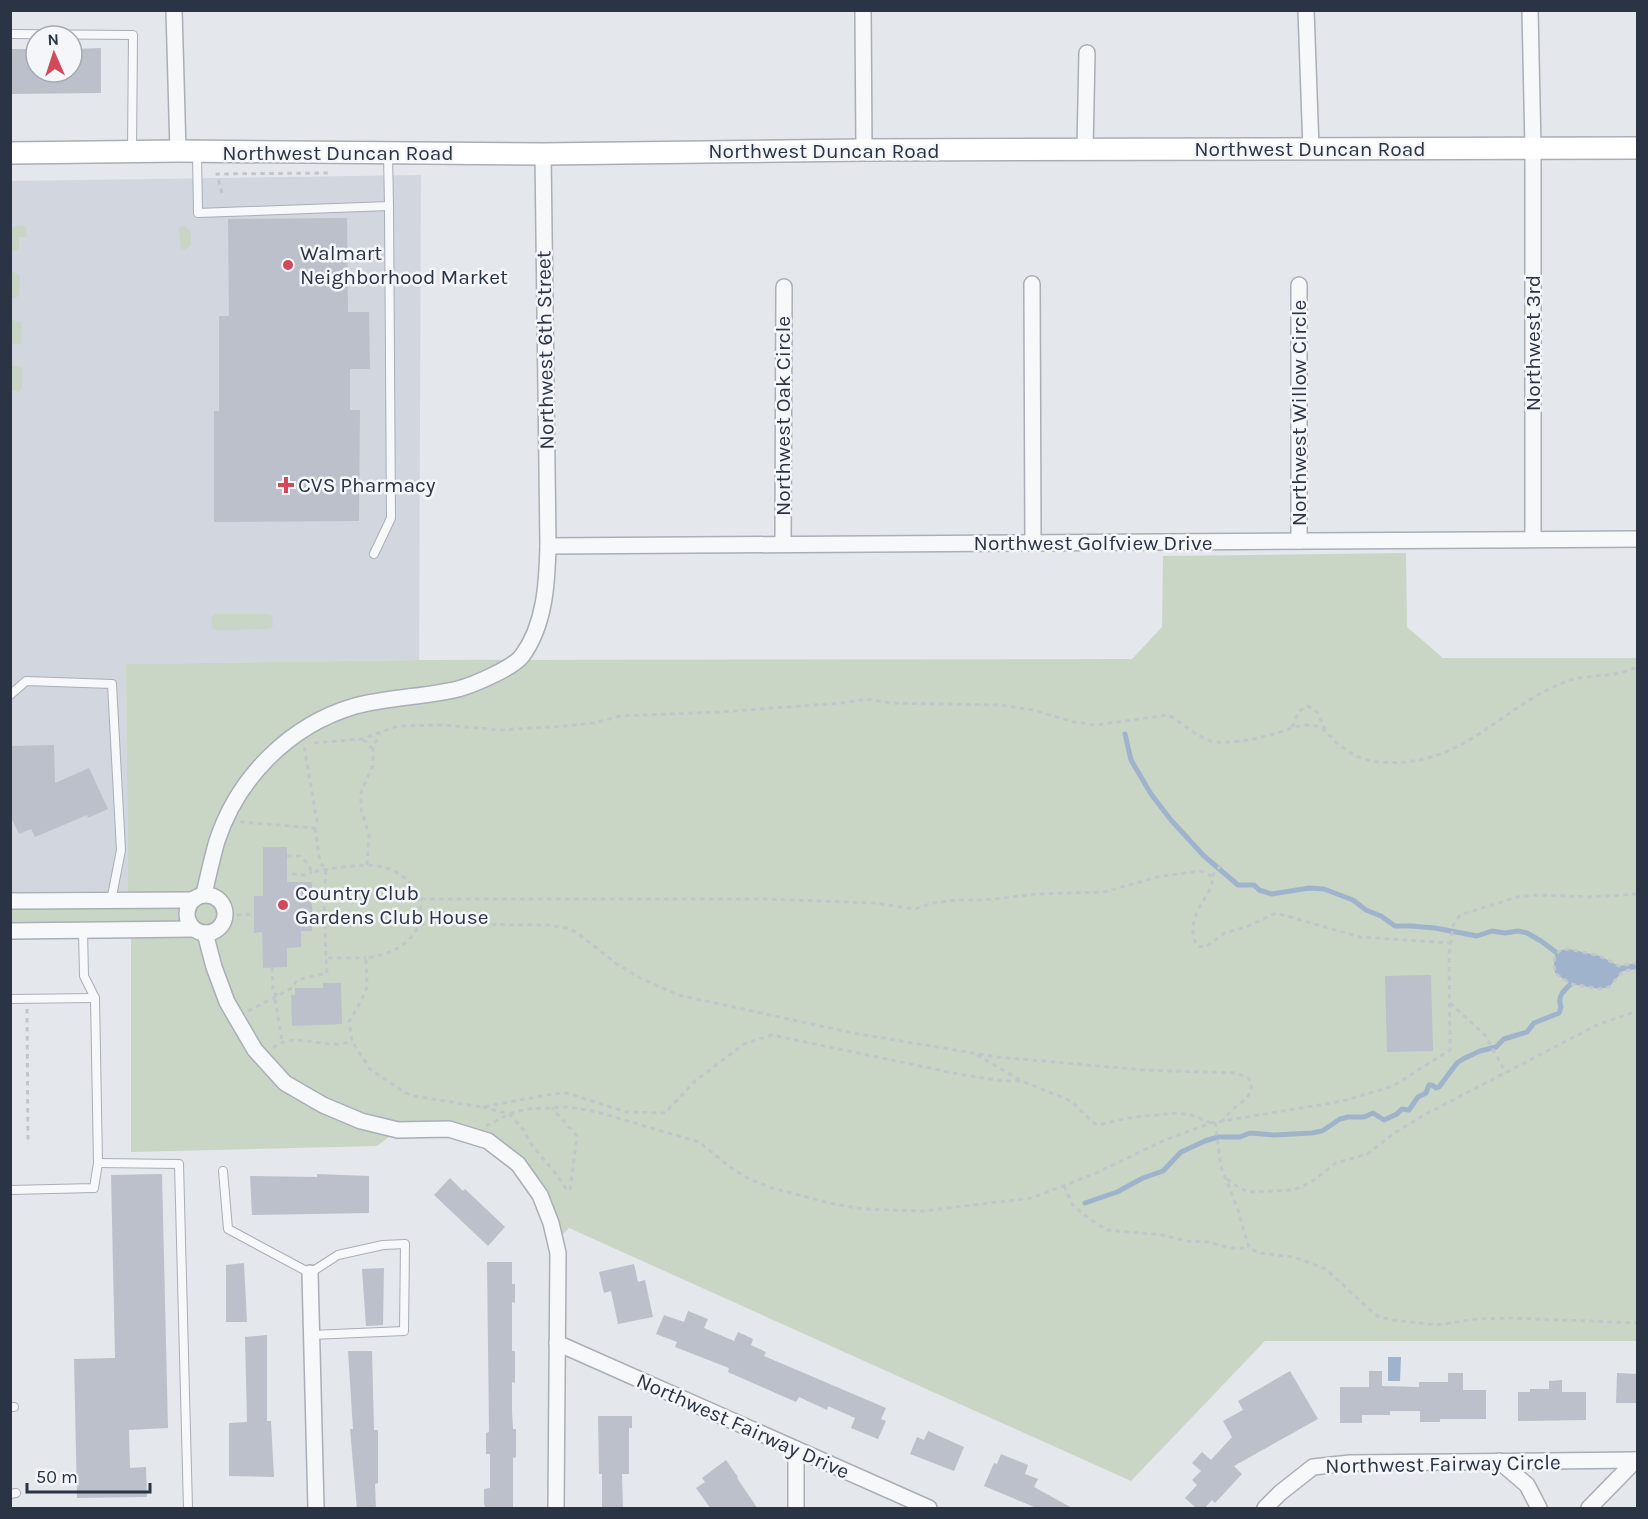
<svg xmlns="http://www.w3.org/2000/svg" width="1648" height="1519" font-family="Karla,sans-serif">
	<style>
		.built { fill: #d2d6de }
		.green { fill: #c9d6c5 }
		.water { fill: #9fb4cc }
		.lines { fill: none; stroke-linecap: round; stroke-linejoin: round }
		.stream { stroke: #9fb4cc; stroke-width: 5 }
		.building { fill: #bbc0ca }
		.lane-casing { stroke: #a9aeb7; stroke-width: 10 }
		.street-casing { stroke: #a9aeb7; stroke-width: 18 }
		.secondary-casing { stroke: #a9aeb7; stroke-width: 24 }
		.path { stroke: #c2c5cb; stroke-width: 3; stroke-dasharray: 4.5 4.5; stroke-linecap: butt }
		.lane { stroke: #f7f8fa; stroke-width: 8 }
		.street { stroke: #f7f8fa; stroke-width: 15 }
		.secondary { stroke: #fff; stroke-width: 21 }
		.poi-dot { fill: #d1495b; stroke: #f4f6f9; stroke-width: 2 }
		.labels { text-anchor: middle; stroke-width: 5; stroke-linejoin: round; paint-order: stroke }
		.street-label { font-size: 21px; fill: #2b3445; stroke: #f4f6f9 }
		.poi-label { font-size: 21px; fill: #2b3445; stroke: #f4f6f9; text-anchor: start }
	</style>
	<rect width="100%" height="100%" fill="#e4e7ec"/>
	<polygon class="built" points="421,175 419,660 126,664 128,891 11,892 10,181"/>
	<g class="green">
		<polygon points="185,225 191,232 191,245 184,250 181,250 179,228"/>
		<polygon points="16,226 26,227 27,237 19,237 19,250 11,251 11,229"/>
		<polygon points="11,272 16,273 20,276 19,295 16,298 11,298"/>
		<polygon points="11,320 21,322 22,341 20,344 11,344"/>
		<polygon points="11,366 19,366 22,368 22,389 19,392 11,390"/>
		<polygon points="1406,553 1407,627 1443,658 1637,658 1637,1341 1265,1341 1131,1481 569,1228 555,1242 540,1195 488,1141 398,1130 377,1146 131,1152 131,929 11,936 11,903 128,900 126,664 419,660 1132,659 1162,627 1163,556"/>
		<polygon points="215,614 269,614 272,616 273,626 269,629 215,630 212,628 211,618"/>
	</g>
	<g class="water">
		<polygon points="1569,949 1600,956 1619,966 1637,963 1637,969 1623,971 1609,987 1600,989 1571,984 1555,973 1554,964 1555,955 1561,950"/>
		<polygon points="1388,1357 1401,1357 1400,1381 1388,1381"/>
	</g>
	<g class="lines">
		<g class="stream">
			<polyline points="1125,734 1131,760 1151,794 1171,820 1204,856 1238,885 1254,885 1259,890 1272,894 1309,888 1324,889 1353,900 1366,910 1381,916 1395,926 1411,926 1435,928 1477,936 1492,931 1505,933 1518,931 1527,933 1541,941 1557,953"/>
			<path d="M1085 1203 1117 1192 1143 1178 1163 1171 1181 1152 1205 1141 1218 1137H1240L1250 1133 1274 1135 1312 1133 1322 1131 1340 1119 1348 1117H1364L1373 1113 1384 1120 1397 1114 1402 1109 1409 1110 1418 1097 1426 1093 1429 1085H1432L1436 1088 1439 1087 1457 1063 1463 1059 1480 1051 1496 1047 1504 1039 1527 1032 1534 1023 1559 1013 1561 1007C1557 997 1563 991 1571 984"/>
		</g>
	</g>
	<g class="building">
		<polygon points="101,48 101,93 10,94 10,49 36,49 36,72 72,72 72,49"/>
		<polygon points="347,218 348,312 369,312 370,369 350,369 350,410 360,410 359,521 214,522 214,411 219,411 219,316 229,316 228,219"/>
		<polygon points="54,745 55,783 89,768 108,809 88,818 87,815 35,837 31,829 19,834 10,815 10,746"/>
		<polygon points="263,847 287,847 287,882 312,882 312,931 301,931 301,947 287,948 287,967 263,968 262,932 254,933 254,896 263,896"/>
		<polygon points="1431,975 1433,1051 1387,1052 1385,976"/>
		<polygon points="323,983 341,983 342,1024 292,1026 291,995 295,995 295,988 323,988"/>
		<polygon points="162,1174 168,1428 129,1430 130,1468 146,1467 147,1497 77,1498 74,1359 115,1358 111,1175"/>
		<polygon points="317,1174 369,1176 369,1213 252,1215 250,1176 317,1177"/>
		<polygon points="450,1178 463,1191 465,1189 505,1227 488,1246 434,1195"/>
		<polygon points="487,1262 512,1262 512,1284 515,1284 515,1303 512,1302 512,1351 515,1351 515,1383 512,1382 512,1412 513,1429 516,1429 516,1457 513,1458 513,1509 486,1509 484,1504 484,1489 490,1488 490,1454 486,1454 486,1433 489,1432"/>
		<polygon points="244,1263 247,1322 226,1322 226,1265"/>
		<polygon points="634,1264 638,1282 645,1280 653,1317 618,1324 611,1291 604,1293 599,1272"/>
		<polygon points="384,1268 383,1325 366,1326 362,1269"/>
		<polygon points="688,1311 708,1319 704,1328 734,1341 738,1332 753,1339 751,1345 766,1352 764,1356 886,1408 881,1419 886,1421 878,1439 851,1428 855,1418 828,1406 827,1410 799,1397 796,1402 728,1372 729,1368 675,1347 677,1342 656,1334 664,1315 684,1322"/>
		<polygon points="267,1335 267,1421 271,1421 274,1477 229,1476 229,1423 247,1422 245,1337"/>
		<polygon points="348,1351 372,1351 374,1430 378,1430 378,1483 375,1484 376,1509 357,1509 350,1429 353,1429"/>
		<polygon points="1290,1371 1318,1419 1234,1466 1242,1474 1215,1503 1212,1500 1204,1509 1197,1509 1185,1498 1197,1485 1192,1480 1201,1471 1192,1463 1202,1452 1211,1460 1232,1437 1223,1421 1243,1410 1238,1401"/>
		<polygon points="1369,1371 1382,1371 1382,1386 1419,1387 1419,1382 1448,1382 1448,1373 1463,1373 1463,1390 1486,1390 1486,1419 1440,1419 1440,1422 1420,1422 1420,1411 1390,1411 1390,1415 1362,1415 1362,1423 1340,1423 1340,1387 1369,1387"/>
		<polygon points="1617,1373 1638,1374 1637,1403 1616,1403"/>
		<polygon points="1562,1380 1562,1392 1586,1392 1586,1420 1518,1421 1518,1392 1530,1392 1530,1389 1549,1389 1549,1381"/>
		<polygon points="598,1416 632,1416 632,1428 629,1428 629,1474 622,1474 623,1509 602,1509 602,1474 599,1474"/>
		<polygon points="928,1431 964,1447 954,1471 910,1454 917,1437 924,1440"/>
		<polygon points="1001,1454 1028,1465 1025,1474 1038,1479 1034,1487 1074,1509 1039,1509 984,1486 994,1463 997,1464"/>
		<polygon points="726,1460 738,1477 737,1478 758,1509 711,1509 696,1488 705,1482 702,1478"/>
	</g>
	<g class="lines">
		<defs>
			<g id="lane">
				<polyline points="10,34 133,35 132,151"/>
				<polyline points="197,153 198,213 389,206 388,154"/>
				<polyline points="374,554 391,518 389,206"/>
				<polyline points="10,695 26,681 112,684 121,850 111,901"/>
				<polyline points="10,999 95,998"/>
				<polyline points="98,1163 179,1164 188,1508"/>
				<polyline points="223,1171 228,1229 310,1273 338,1255 383,1245 405,1244 404,1331 311,1335"/>
				<polyline points="10,1190 94,1188 98,1163 95,998 84,976 83,930"/>
				<polyline points="10,1407 14,1407"/>
				<polyline points="10,1494 16,1493"/>
			</g>
			<g id="street">
				<polyline points="174,10 178,151"/>
				<polyline points="863,10 864,150"/>
				<polyline points="1306,10 1311,149"/>
				<polyline points="1530,10 1533,148 1533,539"/>
				<polyline points="1085,149 1087,53"/>
				<polyline points="1032,284 1033,543"/>
				<polyline points="1299,541 1299,285"/>
				<polyline points="783,544 784,287"/>
				<polyline points="548,546 1638,539"/>
				<path d="M204 894C208 877 212 858 217 841 238 777 290 725 355 706 389 697 424 697 458 689 473 685 513 668 522 656 545 625 547 583 548 546L543 154"/>
				<circle cx="206" cy="914" r="19"/>
				<polyline points="10,901 193,900"/>
				<polyline points="10,931 194,929"/>
				<polyline points="205,933 214,967 227,1002 255,1050 285,1083 323,1105 361,1121 398,1130 449,1129 488,1141 518,1164 540,1195 551,1223 558,1253 556,1508"/>
				<polyline points="310,1273 316,1508"/>
				<polyline points="557,1343 929,1508"/>
				<polyline points="796,1449 796,1508"/>
				<polyline points="1499,1461 1527,1485 1539,1508"/>
				<polyline points="1265,1508 1280,1493 1313,1467 1350,1463 1636,1460"/>
				<polyline points="1589,1508 1636,1460"/>
			</g>
			<polyline id="secondary" points="10,153 178,151 543,154 864,150 1638,148"/>
		</defs>
		<use href="#lane" class="lane-casing"/>
		<use href="#street" class="street-casing"/>
		<use href="#secondary" class="secondary-casing"/>
		<g class="path">
			<polyline points="222,193 217,174 329,173"/>
			<polyline points="1292,727 1299,711 1308,706 1317,712 1326,731"/>
			<polyline points="363,740 367,742 373,750"/>
			<path d="M314 743 362 739 398 726 442 725 500 730 565 726 594 723 620 716 719 712 842 703 866 699 891 703 1000 705 1033 710 1074 722 1096 725 1168 715C1182 722 1195 736 1211 741 1226 745 1258 739 1274 734 1285 731 1296 725 1309 725 1323 725 1328 735 1338 744 1349 753 1364 761 1379 762 1464 769 1497 708 1567 681 1591 673 1615 679 1638 666"/>
			<polyline points="240,822 315,828 317,821 304,746"/>
			<polyline points="315,828 320,863 326,869 324,903 326,958 366,958"/>
			<path d="M287 856H300L308 864 312 872C328 869 362 863 378 866 407 870 426 896 420 924"/>
			<polyline points="367,865 369,835 361,809 361,792 373,765 373,746 380,735"/>
			<polyline points="292,874 305,875 312,872"/>
			<polyline points="1212,876 1222,864"/>
			<path d="M421 899H764L874 903 915 909 933 903 957 900H983L1037 894 1104 892 1157 877 1192 872 1201 871 1212 876C1217 893 1181 915 1197 946L1205 947 1225 933 1246 927 1276 913 1360 937 1450 943"/>
			<polyline points="237,915 254,914"/>
			<polyline points="1638,963 1619,966 1600,956 1569,949 1561,950 1555,955 1554,964 1555,973 1571,984 1600,989 1609,987 1623,971 1638,969"/>
			<polyline points="272,967 273,993 279,996"/>
			<polyline points="275,999 282,1041"/>
			<polyline points="1450,1003 1485,1035 1506,1073"/>
			<polyline points="27,1009 28,1142"/>
			<polyline points="248,1011 292,988 297,980 327,973 326,958"/>
			<path d="M273 1048C295 1029 327 1052 352 1041"/>
			<polyline points="977,1055 1020,1080"/>
			<polyline points="483,1107 509,1114 523,1129 531,1144 556,1174 567,1190 570,1190 577,1136 552,1108"/>
			<polyline points="1215,1122 1221,1167 1238,1210 1249,1248 1259,1253 1294,1257 1326,1269 1370,1310 1379,1317 1392,1320 1437,1325 1477,1319 1511,1318 1638,1323"/>
			<path d="M1211 1123 1191 1115 1178 1113 1134 1117 1102 1124H1095L1071 1101 1022 1081H1004L963 1075 772 1035 744 1044 695 1081 665 1113 626 1112 567 1093 552 1094 482 1107 413 1096 404 1092 370 1069 352 1041 349 1022 362 999 367 987 366 958C390 955 408 946 420 924L549 925 566 928 576 932 617 964 638 977 678 995 853 1033 997 1057 1144 1070 1236 1073 1247 1077 1251 1081C1255 1101 1231 1105 1223 1121"/>
			<polyline points="486,1126 509,1114 527,1109 570,1107 597,1112 699,1142 730,1167 749,1179 772,1188 834,1204 863,1209 923,1211 1032,1198 1094,1174 1165,1140 1211,1123 1343,1101 1393,1086 1450,1050 1449,955 1453,926 1460,915 1517,897 1539,895 1589,897 1638,894"/>
			<polyline points="1227,1179 1241,1189 1250,1192 1293,1190 1310,1183 1336,1163 1367,1154 1396,1132 1424,1115 1599,1024 1638,1011"/>
			<polyline points="1064,1186 1072,1204 1088,1218 1107,1230 1163,1235 1187,1241 1209,1242 1230,1248 1249,1248"/>
		</g>
		<use href="#lane" class="lane"/>
		<use href="#street" class="street"/>
		<use href="#secondary" class="secondary"/>
	</g>
	<g class="poi-dot">
		<circle cx="288" cy="265" r="6"/>
		<path d="M283 476h6v6h6v6h-6v6h-6v-6h-6v-6h6z"/>
		<circle cx="283" cy="905" r="6"/>
	</g>
	<g class="labels">
		<g class="street-label">
			<text x="1310" y="156">Northwest Duncan Road</text>
			<text x="824" y="158">Northwest Duncan Road</text>
			<text x="338" y="160">Northwest Duncan Road</text>
			<text transform="translate(1533 343) rotate(-90)" y="7">Northwest 3rd</text>
			<text transform="translate(545 350) rotate(-91)" y="7">Northwest 6th Street</text>
			<text transform="translate(1299 413) rotate(-90)" y="7">Northwest Willow Circle</text>
			<text transform="translate(783 416) rotate(-90)" y="7">Northwest Oak Circle</text>
			<text x="1093" y="550">Northwest Golfview Drive</text>
			<text transform="translate(743 1426) rotate(24)" y="7">Northwest Fairway Drive</text>
			<text transform="translate(1443 1464) rotate(-1)" y="7">Northwest Fairway Circle</text>
		</g>
		<g class="poi-label">
			<text x="300" y="260">Walmart<tspan x="300" dy="24">Neighborhood Market</tspan></text>
			<text x="298" y="492">CVS Pharmacy</text>
			<text x="295" y="900">Country Club<tspan x="295" dy="24">Gardens Club House</tspan></text>
		</g>
	</g>
	<rect width="1648" height="1519" fill="none" stroke="#2b3445" stroke-width="24"/>
	<g transform="translate(54 54) rotate(357)"><circle r="28" fill="#f4f6f9" stroke="#a4a8b1" stroke-width="1.5"/>
	<path d="M0-4.5L10 22L0 15L-10 22Z" fill="#d1495b"/>
	<text y="-9" font-size="16" font-weight="bold" text-anchor="middle" fill="#2b3445">N</text>
	</g>
	<path d="M27 1483v9h123v-9" fill="none" stroke="#2b3445" stroke-width="3"/>
	<text x="36" y="1483" font-size="18" fill="#2b3445" stroke="#f4f6f9" stroke-width="4.5" paint-order="stroke">50 m</text>
</svg>
